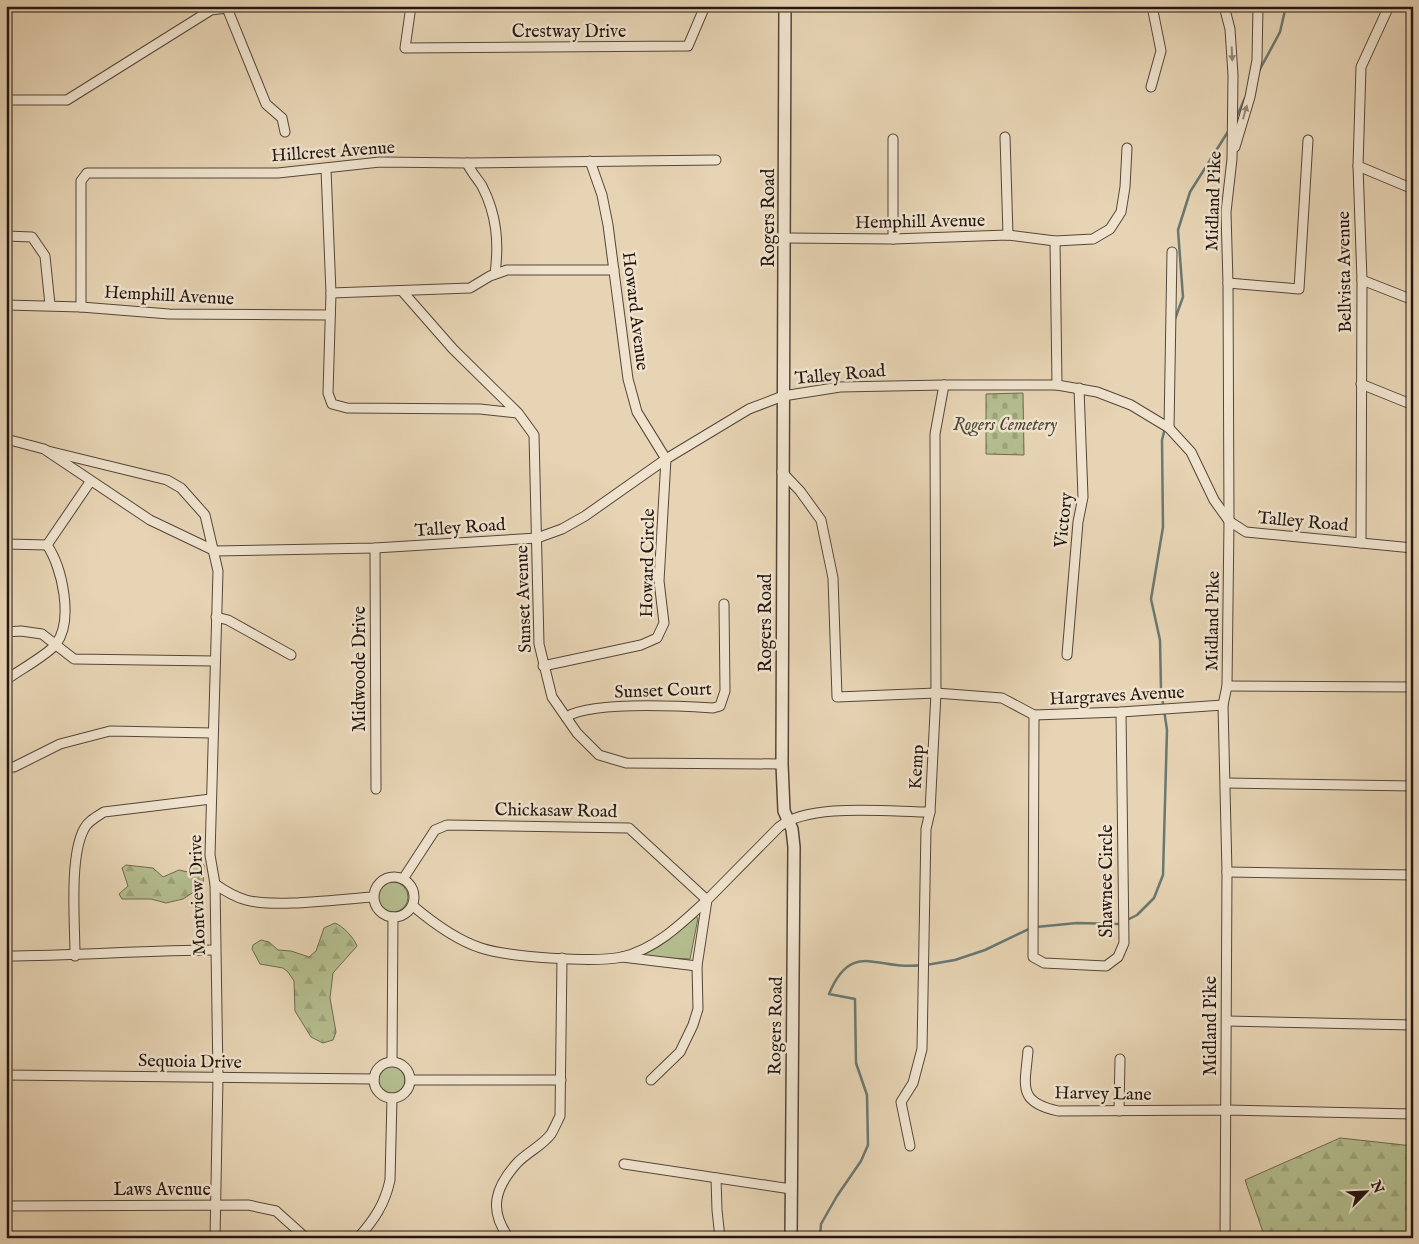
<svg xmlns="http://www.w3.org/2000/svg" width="1419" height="1244" font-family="'IM FELL English',serif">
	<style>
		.grass { fill: #b4bd8e; stroke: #6c6a50 }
		.forest { fill: url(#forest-firs); stroke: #6c6a50 }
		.cemetery { fill: url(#cemetery-stones); stroke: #6c6a50 }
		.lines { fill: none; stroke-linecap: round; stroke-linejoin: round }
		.stream { stroke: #697871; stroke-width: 2.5 }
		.minor-casing { stroke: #55463a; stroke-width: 11 }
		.tertiary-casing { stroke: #55463a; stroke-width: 14 }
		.minor { stroke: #efe3ce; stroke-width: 9 }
		.tertiary { stroke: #efe3ce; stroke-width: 11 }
		.oneway { fill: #948779 }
		.labels { text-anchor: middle; stroke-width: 5; stroke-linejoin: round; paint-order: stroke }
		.street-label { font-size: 18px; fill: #241711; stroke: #efe3ce }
		.park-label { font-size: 18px; font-style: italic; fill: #4f4936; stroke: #efe3ce }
	</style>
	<defs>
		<pattern id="forest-firs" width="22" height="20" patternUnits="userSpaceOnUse" patternTransform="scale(1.25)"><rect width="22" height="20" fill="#b4bd8e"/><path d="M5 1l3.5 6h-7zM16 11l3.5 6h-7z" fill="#9ba279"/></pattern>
		<pattern id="cemetery-stones" width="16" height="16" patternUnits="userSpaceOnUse" patternTransform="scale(1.25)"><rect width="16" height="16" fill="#b4bd8e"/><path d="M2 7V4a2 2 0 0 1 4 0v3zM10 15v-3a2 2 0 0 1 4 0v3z" fill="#9ba279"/></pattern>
	</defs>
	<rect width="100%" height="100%" fill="#e7d4b4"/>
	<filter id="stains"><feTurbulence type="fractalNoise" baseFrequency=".004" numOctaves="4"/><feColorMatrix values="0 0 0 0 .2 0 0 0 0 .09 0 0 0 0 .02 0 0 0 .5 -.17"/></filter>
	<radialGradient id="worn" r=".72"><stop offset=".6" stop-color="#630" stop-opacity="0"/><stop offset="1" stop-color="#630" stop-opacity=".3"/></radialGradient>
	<g class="grass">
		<circle cx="393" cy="897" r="15"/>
		<polygon points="696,917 698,918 690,959 643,957 643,953 658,947"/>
		<circle cx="391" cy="1080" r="14"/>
	</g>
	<g class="forest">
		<polygon points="201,862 204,865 203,886 183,899 166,903 151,899 122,899 119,894 128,886 122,868 126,865 153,868 163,877 179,870 188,872"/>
		<path d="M335 923C343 926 354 938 357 946L333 973 330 998 336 1032 333 1040 323 1043 311 1037 295 1011 294 981 288 972 283 968 260 964 252 949 253 945 261 940 269 942 278 950 291 951 309 957 316 951 324 928Z"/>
		<polygon points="1340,1138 1413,1146 1413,1238 1265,1238 1245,1180"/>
	</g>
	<polygon class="cemetery" points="1023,393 1024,455 986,454 986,394"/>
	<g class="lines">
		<g class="stream">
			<polyline points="1259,71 1280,32 1286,6"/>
			<polyline points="1236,118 1245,98"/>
			<polyline points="1175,319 1183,297 1178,230 1190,192 1229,130"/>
			<polyline points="1036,927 1077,923 1119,924 1137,915 1154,898 1163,875 1167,730 1161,690 1160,640 1151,599 1163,527 1162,440 1165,428"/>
			<polyline points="926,965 955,960 985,950 1031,928"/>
			<path d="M820 1238 821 1224 837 1196 861 1161 868 1145 867 1095 856 1063 855 999 829 994C852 938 879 972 921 965"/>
		</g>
		<defs>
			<g id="minor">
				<polyline points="411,6 405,48 688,46 705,6"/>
				<polyline points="1224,6 1230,29 1233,75 1232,159 1226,212 1228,283 1229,521 1227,686 1223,705 1227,872 1225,1238"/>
				<polyline points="1151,87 1161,51 1152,6"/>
				<polyline points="6,100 67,100 211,10 227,8 266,104 282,118 285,132"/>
				<polyline points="1005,137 1008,235"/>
				<polyline points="1235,147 1250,97 1257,60 1258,6"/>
				<path d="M467 163C471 172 477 178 482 186 497 215 499 243 495 274"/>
				<polyline points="1358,166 1413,189"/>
				<polyline points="326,169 331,293 328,393 332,404 347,408 480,409 517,413"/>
				<polyline points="6,236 32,237 45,256 50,305"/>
				<polyline points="786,238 893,239 1008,235 1055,241 1093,239 1110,229 1121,212 1125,187 1127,148"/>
				<polyline points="893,239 893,139"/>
				<polyline points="1055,241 1057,385"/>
				<polyline points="1362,280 1413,300"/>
				<polyline points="1228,283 1299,289 1308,140"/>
				<polyline points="403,292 453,349 518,413 534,435 539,644 552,697 577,733 599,755 626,763 782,764"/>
				<polyline points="331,293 470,288 490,276 507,270 614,270"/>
				<polyline points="6,305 81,307 169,314 330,315"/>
				<polyline points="81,307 81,181 87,173 278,173 380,162 467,163 716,160"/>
				<polyline points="1361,384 1413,405"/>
				<polyline points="1169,428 1172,252"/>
				<polyline points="6,439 44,449 150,520 215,551 375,548 537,538 562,529 585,516 666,459 749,409 783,396 840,387 944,385 1057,385 1097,392 1131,405 1169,428 1191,452 1214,500 1229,521 1246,532 1413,548"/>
				<polyline points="48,451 167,480 181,488 205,515 218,571 210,855 215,884 218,1077 215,1238"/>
				<polyline points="782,472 800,491 821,520 833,578 837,697 936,693 1002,698 1034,715 1121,712 1223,705"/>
				<polyline points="1361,543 1362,280 1358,166 1361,67 1389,6"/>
				<polyline points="6,544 47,545"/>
				<polyline points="375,548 376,789"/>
				<polyline points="216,617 228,620 291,655"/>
				<polyline points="6,632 21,631 42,634 74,659 214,661"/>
				<polyline points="1067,655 1078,522 1083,497 1079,388"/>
				<polyline points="543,666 641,645 657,638 664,623 659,581 666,459 637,412 628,379 608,225 602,195 590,161"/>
				<path d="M6 680C18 671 49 654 56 644 74 620 62 567 47 545L90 482"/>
				<polyline points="1227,686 1413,687"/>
				<polyline points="1034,715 1033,957 1044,963 1106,966 1118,957 1124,943 1121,712"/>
				<path d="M566 717C592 701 681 706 713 708L720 706 725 691 724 604"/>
				<polyline points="14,767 60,744 110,731 212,733"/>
				<polyline points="1226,783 1413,786"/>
				<polyline points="1227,872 1413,875"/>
				<circle cx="394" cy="897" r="20"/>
				<path d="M403 879 435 830 447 825 629 828 707 900C682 923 656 949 622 957 594 963 508 957 481 948 456 940 432 922 413 906"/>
				<path d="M215 884C225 891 235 897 246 900 276 908 340 899 373 897"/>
				<path d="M6 956C76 956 145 950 215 950"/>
				<path d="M75 956C75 923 69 857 84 829 88 821 96 817 104 812L211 799"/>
				<polyline points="622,957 697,966"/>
				<polyline points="1227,1021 1413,1025"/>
				<path d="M1028 1051C1025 1086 1017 1102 1058 1111L1226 1110 1413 1114"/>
				<polyline points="392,1061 393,917"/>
				<circle cx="392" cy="1080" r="18"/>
				<polyline points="6,1075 374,1079"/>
				<polyline points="411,1080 561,1080"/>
				<path d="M651 1080 680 1052 693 1025 698 1009 697 966 707 900 779 827C809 802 891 812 930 812"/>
				<polyline points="1119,1111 1120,1059"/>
				<polyline points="910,1146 901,1102 913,1083 922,1049 926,829 930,812 936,693 935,434 944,385"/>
				<polyline points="624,1164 791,1189"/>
				<polyline points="716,1178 717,1210 720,1238"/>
				<polyline points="6,1206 248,1205 276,1211 306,1238"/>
				<path d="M358 1238C374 1220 385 1204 390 1180L392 1098"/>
				<path d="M509 1238C488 1210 495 1187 518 1162 528 1152 543 1145 551 1134 554 1129 557 1122 560 1116L562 958"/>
			</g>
			<polyline id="tertiary" points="785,6 782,764 784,811 792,829 794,847 791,1238"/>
		</defs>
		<use href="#minor" class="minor-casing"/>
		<use href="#tertiary" class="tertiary-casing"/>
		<use href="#minor" class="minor"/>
		<use href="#tertiary" class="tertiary"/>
	</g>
	<defs><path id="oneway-solid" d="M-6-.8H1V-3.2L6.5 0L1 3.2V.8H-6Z" transform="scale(1.25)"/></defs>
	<g class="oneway">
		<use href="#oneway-solid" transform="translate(1232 54) rotate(87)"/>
		<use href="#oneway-solid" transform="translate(1245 112) rotate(-74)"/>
	</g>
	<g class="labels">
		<g class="street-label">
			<text x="569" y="37">Crestway Drive</text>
			<text transform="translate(333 151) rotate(-4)" y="6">Hillcrest Avenue</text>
			<text transform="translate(1213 201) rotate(-88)" y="6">Midland Pike</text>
			<text transform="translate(768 218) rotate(-90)" y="6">Rogers Road</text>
			<text transform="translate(920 221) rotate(-1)" y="6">Hemphill Avenue</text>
			<text transform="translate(1344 272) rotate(-91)" y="6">Bellvista Avenue</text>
			<text transform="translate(169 295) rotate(3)" y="6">Hemphill Avenue</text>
			<text transform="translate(636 311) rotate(83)" y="6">Howard Avenue</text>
			<text transform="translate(840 374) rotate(-5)" y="6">Talley Road</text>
			<text transform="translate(1063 520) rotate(-84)" y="6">Victory</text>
			<text transform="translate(1303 521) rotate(5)" y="6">Talley Road</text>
			<text transform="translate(460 527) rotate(-4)" y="6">Talley Road</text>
			<text transform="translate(647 563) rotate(-89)" y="6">Howard Circle</text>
			<text transform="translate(523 599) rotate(-92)" y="6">Sunset Avenue</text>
			<text transform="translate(1212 621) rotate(-89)" y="6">Midland Pike</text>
			<text transform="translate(765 623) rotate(-90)" y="6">Rogers Road</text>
			<text transform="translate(359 669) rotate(-90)" y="6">Midwoode Drive</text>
			<text transform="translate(663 690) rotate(-2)" y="6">Sunset Court</text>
			<text transform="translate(1117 695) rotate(-3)" y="6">Hargraves Avenue</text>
			<text transform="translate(916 767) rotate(-87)" y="6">Kemp</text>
			<text transform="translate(556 810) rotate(1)" y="6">Chickasaw Road</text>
			<text transform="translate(1106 881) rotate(-90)" y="6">Shawnee Circle</text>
			<text transform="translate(197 895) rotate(-92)" y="6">Montview Drive</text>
			<text transform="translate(775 1026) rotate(-89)" y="6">Rogers Road</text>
			<text transform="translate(1210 1026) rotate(-90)" y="6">Midland Pike</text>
			<text transform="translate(190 1061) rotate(1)" y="6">Sequoia Drive</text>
			<text transform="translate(1103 1093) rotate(1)" y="6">Harvey Lane</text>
			<text x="162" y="1195">Laws Avenue</text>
		</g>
		<g class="park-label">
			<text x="1005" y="430">Rogers Cemetery</text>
		</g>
	</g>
	<rect width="1419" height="1244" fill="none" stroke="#e7d4b4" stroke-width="25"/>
	<rect x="8" y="8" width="1404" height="1229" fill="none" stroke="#241711" stroke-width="2.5"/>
	<rect x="12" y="12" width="1394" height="1219" fill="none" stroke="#241711"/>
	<g transform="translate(1366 1192) rotate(66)" stroke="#efe3ce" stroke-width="4" paint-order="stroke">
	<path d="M0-4L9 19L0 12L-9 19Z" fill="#241711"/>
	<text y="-8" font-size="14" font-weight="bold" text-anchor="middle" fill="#241711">N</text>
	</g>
	<rect width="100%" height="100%" filter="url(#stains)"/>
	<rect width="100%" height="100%" fill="url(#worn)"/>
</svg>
